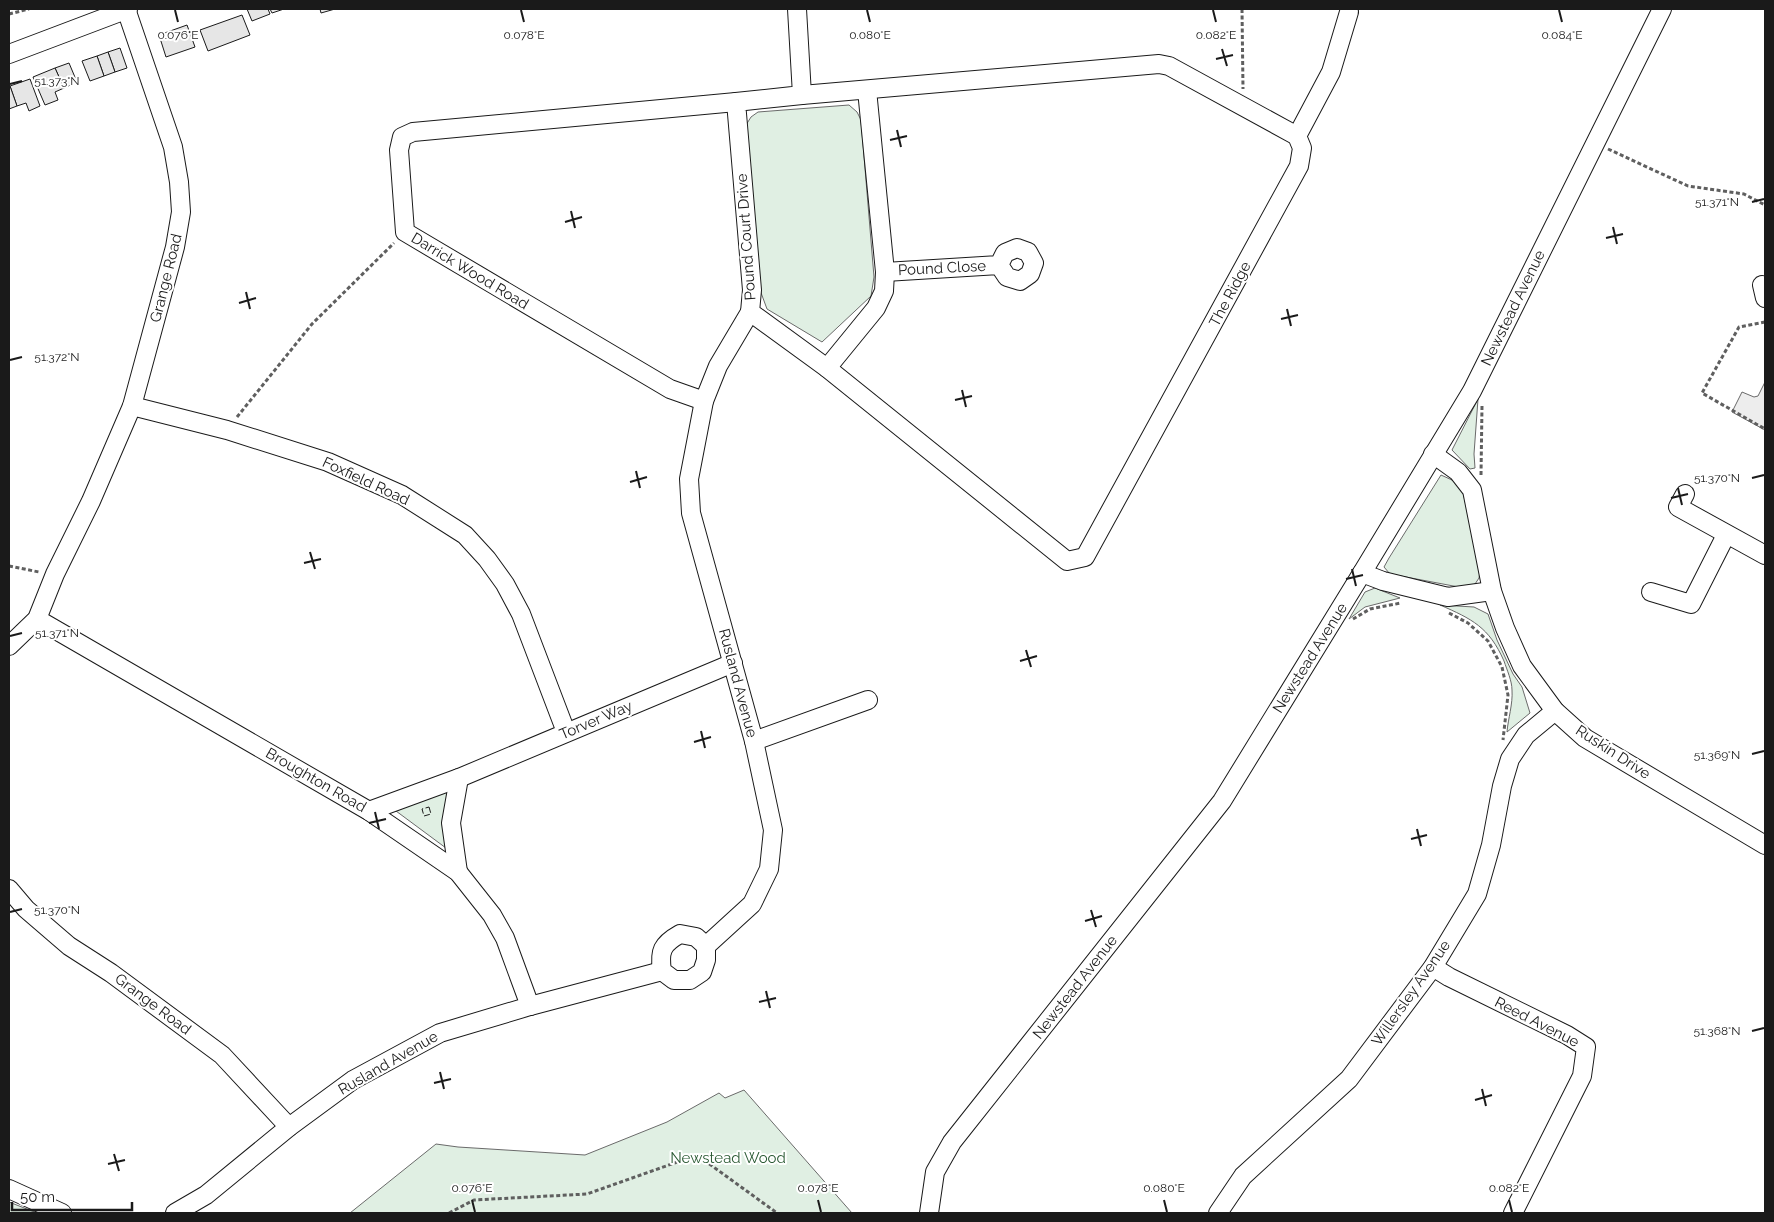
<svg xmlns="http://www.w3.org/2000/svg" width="1774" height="1222" font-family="Raleway,sans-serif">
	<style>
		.green { fill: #e0efe3; stroke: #6a6a6a }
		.parking { fill: #ededed; stroke: #6a6a6a }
		.building { fill: #e6e6e6; stroke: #1a1a1a }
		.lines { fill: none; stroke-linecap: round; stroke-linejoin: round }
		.minor-casing { stroke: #1a1a1a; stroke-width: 20 }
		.path { stroke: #5f5f5f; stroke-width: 3; stroke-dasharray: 4 2.5; stroke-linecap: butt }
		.minor { stroke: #fff; stroke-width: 18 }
		.fence { stroke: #1a1a1a; stroke-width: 1; stroke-dasharray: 6 2.5; stroke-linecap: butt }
		.ticks { fill: none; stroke: #1a1a1a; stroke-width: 2 }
		.labels { text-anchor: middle; stroke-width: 4; stroke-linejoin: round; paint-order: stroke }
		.street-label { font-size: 15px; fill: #1a1a1a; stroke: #fff }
		.park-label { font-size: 15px; fill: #2b5a34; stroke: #fff }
		.ticks-label { font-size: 12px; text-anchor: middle; fill: #1a1a1a; stroke: #fff; stroke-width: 4; stroke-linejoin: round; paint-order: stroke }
	</style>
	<rect width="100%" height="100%" fill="#fff"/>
	<g class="green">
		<polygon points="849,105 857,112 861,120 874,277 871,296 822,342 767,309 760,290 746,125 751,117 758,112"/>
		<polygon points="1478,399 1474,454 1475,468 1470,469 1452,450"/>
		<polygon points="1441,475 1452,480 1462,489 1481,564 1479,578 1475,584 1464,588 1390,574 1384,567 1389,558"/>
		<polygon points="1375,588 1400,598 1365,607 1349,619 1365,592"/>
		<path d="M1440 605 1474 607 1488 614 1497 640 1513 674 1522 687 1530 713 1507 732C1508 719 1513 704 1512 690 1512 681 1507 670 1504 661 1489 627 1472 619 1440 605Z"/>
		<polygon points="448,790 450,851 396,811"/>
		<polygon points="744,1090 852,1213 350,1213 436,1144 458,1147 585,1155 667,1122 719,1093 725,1098"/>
		<polygon points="9,1202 37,1213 9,1213"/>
	</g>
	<polygon class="parking" points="1765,382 1765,430 1732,412 1742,392 1754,397 1758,396"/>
	<g class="building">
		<polygon points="247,9 268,9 270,14 252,21"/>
		<polygon points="270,9 284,9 272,13"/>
		<polygon points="320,9 335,9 321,13"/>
		<polygon points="242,15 250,35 208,51 200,30"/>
		<polygon points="187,25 195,47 166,57 159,35"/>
		<polygon points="120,48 127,68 115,72 108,52"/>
		<polygon points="108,52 115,72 104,76 97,56"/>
		<polygon points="97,56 104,76 90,81 82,61"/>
		<polygon points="69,63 77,82 64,88 55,68"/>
		<polygon points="55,68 64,88 55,92 58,100 45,105 33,77"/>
		<polygon points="30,79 40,106 29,111 26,103 17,106 10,86"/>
		<polygon points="9,86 10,86 17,106 9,109"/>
	</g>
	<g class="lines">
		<defs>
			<g id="minor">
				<polyline points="797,9 802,95 736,102 752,290 750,312 827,368 876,308 884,291 885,272 867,90"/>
				<polyline points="9,54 128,9"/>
				<polyline points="802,95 1159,64 1169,66 1297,136 1302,148 1299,166 1085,557 1067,561 827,368"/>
				<polyline points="1297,136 1331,72 1349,12"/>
				<polyline points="885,272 999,265 1005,253 1017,248 1028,252 1034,263 1030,274 1020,281 1007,277 999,265"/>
				<polyline points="1762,285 1765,298"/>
				<polyline points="704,401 670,389 405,232 399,150 402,137 413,132 736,102"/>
				<polyline points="132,406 227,430 328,462 402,495 465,535 487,559 505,584 521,614 566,732"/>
				<polyline points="1433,454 1458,472 1472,490 1492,591 1505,628 1522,666 1555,711 1585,738 1765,845"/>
				<polyline points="1685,494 1678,507 1765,555"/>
				<polyline points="1362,573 1383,581 1448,597 1492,591"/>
				<polyline points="1651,592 1691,604 1726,535"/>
				<polyline points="37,619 369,811 458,872 492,915 505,938 530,1006"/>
				<polyline points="9,646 37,619 55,574 91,501 132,406 175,247 181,212 179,182 173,147 126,9"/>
				<polyline points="754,741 868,700"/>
				<polyline points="369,811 459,778 733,663"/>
				<polyline points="458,872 451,823 459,778"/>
				<polyline points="9,889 26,909 69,946 111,973 222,1055 289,1127"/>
				<path d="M680 934 696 937 706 946V960L702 972 690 980H674L662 971C659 951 662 944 680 934Z"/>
				<polyline points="706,946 752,904 769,869 773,830 754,741 691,513 689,479 704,401 718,366 750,312"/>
				<polyline points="1433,967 1449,977 1567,1035 1586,1047 1582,1076 1513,1213"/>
				<polyline points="9,1189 62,1213"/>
				<polyline points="175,1213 206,1195 289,1127 353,1080 440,1033 530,1006 662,971"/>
				<polyline points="929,1213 935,1172 952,1142 1222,801 1362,573 1472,391 1662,9"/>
				<polyline points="1218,1213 1243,1176 1349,1079 1433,967 1477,894 1491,845 1502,786 1510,759 1526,735 1555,711"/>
			</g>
		</defs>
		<use href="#minor" class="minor-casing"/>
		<g class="path">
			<polyline points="1242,9 1243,89"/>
			<polyline points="9,14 29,9"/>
			<polyline points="1608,149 1688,186 1744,194 1765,205"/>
			<polyline points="1765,322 1739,327 1702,393 1765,429"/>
			<polyline points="237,417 312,324 394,243"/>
			<polyline points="1481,475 1482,406"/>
			<polyline points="9,566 39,572"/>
			<polyline points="1449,613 1468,623 1488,641 1502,667 1508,695 1503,740"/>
			<polyline points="1353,619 1370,609 1401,603"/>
			<polyline points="449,1213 474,1200 587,1194 697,1155 777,1213"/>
		</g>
		<use href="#minor" class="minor"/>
		<polygon class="fence" points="429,807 431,814 424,816 422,809"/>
	</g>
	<path class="ticks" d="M175 10 178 22M521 10 524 22M867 10 870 22M1213 10 1216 22M1559 10 1562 22M1222 49 1227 66M1216 59 1233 55M10 84 22 81M897 130 901 147M890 140 907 136M1752 202 1764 199M571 211 575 228M565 222 582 217M1613 227 1617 244M1606 238 1623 234M246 292 250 309M239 303 256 298M1287 309 1291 326M1281 319 1298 315M10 360 22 357M962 390 966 407M955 400 972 396M636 471 640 488M1752 478 1764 475M630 482 647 477M1678 488 1682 505M1671 498 1688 494M310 552 315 569M304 563 321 559M1352 569 1356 586M1346 579 1363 575M10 636 22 633M1026 650 1031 667M1020 661 1037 656M701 731 705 748M694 742 711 737M1752 754 1764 751M375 812 379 829M369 823 386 819M1417 829 1421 846M1411 839 1427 835M1091 910 1096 927M10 912 22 909M1085 921 1102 916M766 991 770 1008M759 1002 776 998M1752 1031 1764 1028M440 1072 444 1089M434 1083 451 1079M1482 1089 1486 1106M1475 1100 1492 1095M114 1154 119 1171M108 1164 125 1160M472 1200 475 1212M818 1200 821 1212M1164 1200 1167 1212M1509 1200 1512 1212"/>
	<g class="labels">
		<g class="street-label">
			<text transform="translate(746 237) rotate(-94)" y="5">Pound Court Drive</text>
			<text transform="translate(942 268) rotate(-3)" y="5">Pound Close</text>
			<text transform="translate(470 271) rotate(31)" y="5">Darrick Wood Road</text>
			<text transform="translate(166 278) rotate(-76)" y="5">Grange Road</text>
			<text transform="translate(1230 294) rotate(-62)" y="5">The Ridge</text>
			<text transform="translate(1513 308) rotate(-64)" y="5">Newstead Avenue</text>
			<text transform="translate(366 481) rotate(25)" y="5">Foxfield Road</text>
			<text transform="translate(1310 658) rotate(-58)" y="5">Newstead Avenue</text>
			<text transform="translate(738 683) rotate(75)" y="5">Rusland Avenue</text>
			<text transform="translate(596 720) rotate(-23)" y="5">Torver Way</text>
			<text transform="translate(1613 752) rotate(33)" y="5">Ruskin Drive</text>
			<text transform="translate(316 780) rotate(30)" y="5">Broughton Road</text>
			<text transform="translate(1075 987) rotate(-52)" y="5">Newstead Avenue</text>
			<text transform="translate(1411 993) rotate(-55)" y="5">Willersley Avenue</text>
			<text transform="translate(153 1004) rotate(37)" y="5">Grange Road</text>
			<text transform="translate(1537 1022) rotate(27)" y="5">Reed Avenue</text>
			<text transform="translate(388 1063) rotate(-30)" y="5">Rusland Avenue</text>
		</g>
		<g class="park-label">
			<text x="728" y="1163">Newstead Wood</text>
		</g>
	</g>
	<g class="ticks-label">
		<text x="178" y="39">0.076°E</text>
		<text x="524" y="39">0.078°E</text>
		<text x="870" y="39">0.080°E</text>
		<text x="1216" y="39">0.082°E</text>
		<text x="1562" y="39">0.084°E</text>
		<text x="57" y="85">51.373°N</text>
		<text x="1717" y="206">51.371°N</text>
		<text x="57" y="361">51.372°N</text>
		<text x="1717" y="482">51.370°N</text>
		<text x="57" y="637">51.371°N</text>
		<text x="1717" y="759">51.369°N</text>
		<text x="57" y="914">51.370°N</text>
		<text x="1717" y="1035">51.368°N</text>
		<text x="472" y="1192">0.076°E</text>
		<text x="818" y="1192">0.078°E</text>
		<text x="1164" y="1192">0.080°E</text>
		<text x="1509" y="1192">0.082°E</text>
	</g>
	<rect width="1774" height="1222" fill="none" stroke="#1a1a1a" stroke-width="20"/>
	<path d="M12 1202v8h120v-8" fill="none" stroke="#1a1a1a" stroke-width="2.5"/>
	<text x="20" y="1202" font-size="15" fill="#1a1a1a" stroke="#ffffff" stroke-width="4" paint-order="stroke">50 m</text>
</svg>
